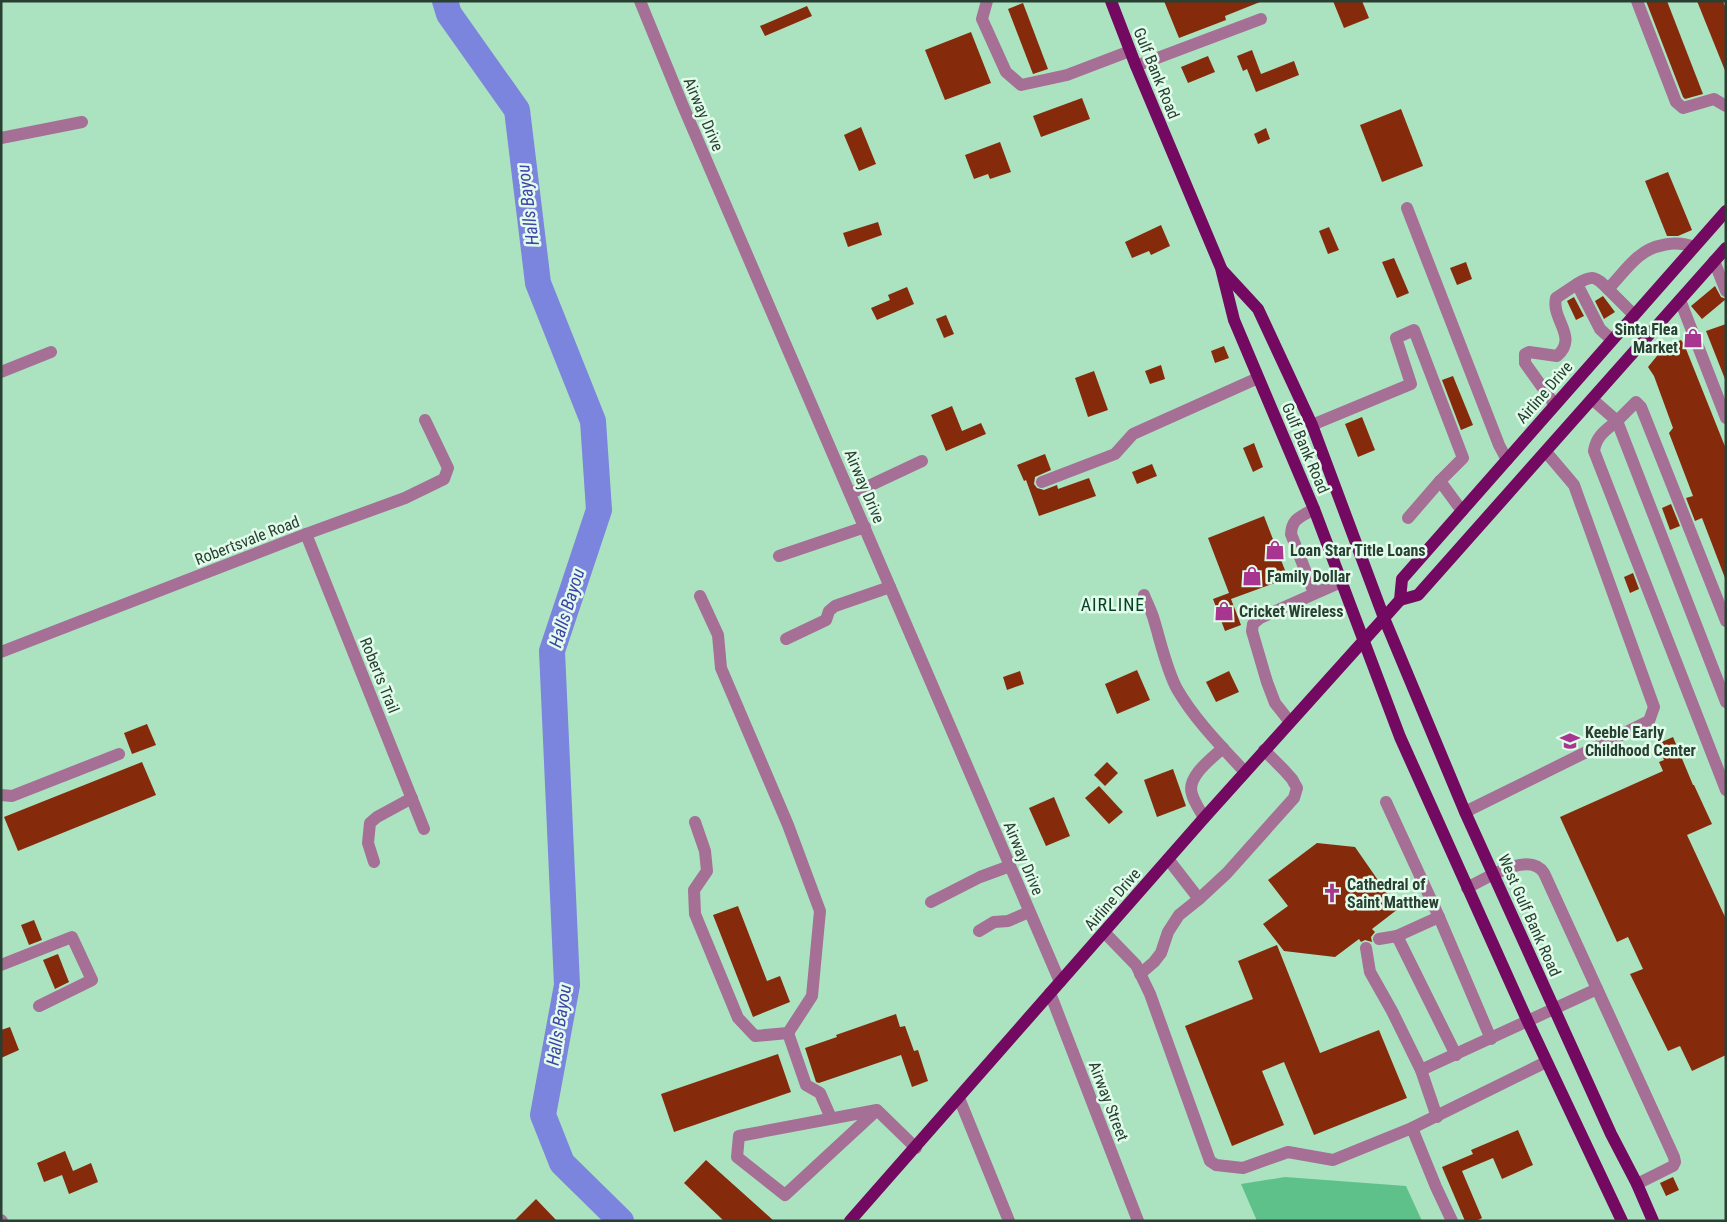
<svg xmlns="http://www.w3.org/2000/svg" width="1727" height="1222" font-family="'Roboto Condensed',sans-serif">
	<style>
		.green { fill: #5ec18a }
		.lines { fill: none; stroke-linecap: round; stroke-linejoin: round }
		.river { stroke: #7b85dd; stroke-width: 26 }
		.building { fill: #862a0c }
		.minor { stroke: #a56f96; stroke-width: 12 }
		.major { stroke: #740962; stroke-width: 12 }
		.labels { text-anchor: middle; stroke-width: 5; stroke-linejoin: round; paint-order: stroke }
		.street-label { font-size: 16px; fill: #283f31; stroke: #e1fcea }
		.poi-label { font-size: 16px; font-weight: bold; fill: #283f31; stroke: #e1fcea; text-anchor: start }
		.water-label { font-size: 18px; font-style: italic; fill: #4141a8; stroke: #e1fcea }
		.neighbourhood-label { font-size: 18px; letter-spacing: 1px; fill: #064126; stroke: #e1fcea }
	</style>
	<rect width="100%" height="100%" fill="#abe3c0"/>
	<polygon class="green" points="1285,1177 1406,1186 1422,1221 1257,1221 1241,1184"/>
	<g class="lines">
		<polyline class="river" points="445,1 449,14 517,110 538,283 593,421 599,510 552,651 567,985 543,1115 562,1163 621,1221"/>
	</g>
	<g class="building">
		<polygon points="1164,1 1260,1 1260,2 1225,16 1226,20 1179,38"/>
		<polygon points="1333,1 1362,1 1369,18 1344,28"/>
		<polygon points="1646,1 1667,1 1703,94 1685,99 1683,97"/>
		<polygon points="1697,1 1723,1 1726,9 1726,73"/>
		<polygon points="1023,3 1048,69 1033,74 1008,9"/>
		<polygon points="807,6 812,16 765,36 760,26"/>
		<polygon points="971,32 991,83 945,100 925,50"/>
		<polygon points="1252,50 1261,74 1294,61 1299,75 1256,92 1247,69 1243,71 1237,56"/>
		<polygon points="1208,56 1215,72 1188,83 1181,67"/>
		<polygon points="1082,98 1090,119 1041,137 1033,116"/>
		<polygon points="1401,109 1423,166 1382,182 1360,125"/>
		<polygon points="861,127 876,164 859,171 844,135"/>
		<polygon points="1266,128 1270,139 1258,144 1254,134"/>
		<polygon points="1000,142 1011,172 990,179 988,174 974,179 965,155"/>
		<polygon points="1668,172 1692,230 1678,236 1667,236 1645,181"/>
		<polygon points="878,222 882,235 848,247 843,233"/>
		<polygon points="1161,225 1170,246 1151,255 1149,251 1132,258 1125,242"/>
		<polygon points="1329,227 1339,250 1328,254 1319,231"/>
		<polygon points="1394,258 1409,293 1397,298 1382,262"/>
		<polygon points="1466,262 1472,279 1457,285 1450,268"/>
		<polygon points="1715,286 1721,297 1726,299 1702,319 1691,306"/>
		<polygon points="907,287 914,304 877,320 871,308 890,300 888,295"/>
		<polygon points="1603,296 1615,312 1604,319 1595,301"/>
		<polygon points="1574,297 1584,316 1576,320 1567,301"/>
		<polygon points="946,315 954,334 944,338 936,319"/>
		<polygon points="1726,324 1726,379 1725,379 1706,331"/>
		<polygon points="1681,340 1684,344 1726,449 1725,578 1702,518 1695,521 1686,498 1693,496 1669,433 1673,428 1654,376 1648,367 1665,346"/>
		<polygon points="1224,346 1229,358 1215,363 1211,351"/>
		<polygon points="1161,365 1165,379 1150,384 1145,371"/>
		<polygon points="1094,371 1108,410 1088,417 1075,378"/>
		<polygon points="1453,376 1473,425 1461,430 1442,380"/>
		<polygon points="952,406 962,431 981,423 986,434 946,451 931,415"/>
		<polygon points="1362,417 1375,450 1358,457 1345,424"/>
		<polygon points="1254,443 1263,467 1253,472 1243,448"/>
		<polygon points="1045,454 1051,470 1035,477 1034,484 1037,488 1044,490 1057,485 1058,489 1089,478 1096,496 1039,516 1026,480 1024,481 1017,465"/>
		<polygon points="1152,464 1157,476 1137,484 1132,472"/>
		<polygon points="1671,504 1680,526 1670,530 1662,508"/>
		<polygon points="1264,516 1288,578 1231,599 1241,625 1225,631 1213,599 1229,593 1208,538"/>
		<polygon points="1633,573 1639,589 1630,593 1624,577"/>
		<polygon points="1137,670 1150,700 1117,714 1105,684"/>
		<polygon points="1020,671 1024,684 1007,690 1003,677"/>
		<polygon points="1229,671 1239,692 1216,702 1206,682"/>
		<polygon points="147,724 156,745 132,754 124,733"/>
		<polygon points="1673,737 1693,785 1694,785 1712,824 1687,835 1726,919 1726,1055 1692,1071 1680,1046 1668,1051 1630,974 1643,969 1628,937 1617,942 1560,817 1663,771 1659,762 1664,760 1657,744"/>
		<polygon points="142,762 156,795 18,851 4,817"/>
		<polygon points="1107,762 1118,773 1105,786 1094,775"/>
		<polygon points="1173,769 1186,806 1157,817 1144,780"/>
		<polygon points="1099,786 1123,812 1109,824 1085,798"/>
		<polygon points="1054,797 1070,836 1046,846 1029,808"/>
		<polygon points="1317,843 1355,847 1398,909 1372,929 1375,932 1371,937 1372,942 1365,940 1361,942 1359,939 1335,957 1284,951 1263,924 1288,906 1268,880"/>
		<polygon points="738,906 767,981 780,976 790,1002 753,1017 713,915"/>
		<polygon points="34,920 42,940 29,945 21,925"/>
		<polygon points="1277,945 1320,1053 1379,1030 1407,1098 1314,1135 1284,1062 1262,1071 1284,1125 1232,1146 1185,1026 1253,999 1238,961"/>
		<polygon points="58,954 69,982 55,989 43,960"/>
		<polygon points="896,1014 900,1027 905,1026 914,1051 918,1050 928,1081 912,1087 901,1055 819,1083 816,1082 805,1048 837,1037 836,1035"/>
		<polygon points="10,1027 19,1050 1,1058 1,1030"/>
		<polygon points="778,1054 791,1092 674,1132 661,1094"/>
		<polygon points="1518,1130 1533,1165 1502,1179 1493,1158 1462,1171 1482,1218 1476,1221 1465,1221 1442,1167 1473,1154 1471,1150"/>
		<polygon points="65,1151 73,1171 91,1163 98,1182 69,1194 62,1175 44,1182 37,1163"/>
		<polygon points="706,1160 774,1221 724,1221 684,1183"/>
		<polygon points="1673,1177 1679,1190 1666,1196 1660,1183"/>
		<polygon points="536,1199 557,1221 514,1221"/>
	</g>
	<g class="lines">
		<g class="minor">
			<polyline points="640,1 683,106 1060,982"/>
			<polyline points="987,1 982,19 1006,72 1021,85 1067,75 1130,51"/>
			<polyline points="1637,1 1676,102 1683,108 1714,99 1726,106"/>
			<polyline points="1136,66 1261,19"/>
			<polyline points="1,138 82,122"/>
			<polyline points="1407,208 1499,445 1507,460"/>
			<polyline points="1714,261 1726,291"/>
			<path d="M1608 289C1596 277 1593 274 1577 284L1600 329 1612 340"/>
			<polyline points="1680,300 1726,418"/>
			<path d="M1634 315 1608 289C1618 279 1627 266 1638 257 1653 244 1677 240 1694 247"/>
			<polyline points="1,372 51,352"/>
			<path d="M1592 399 1617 421C1606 430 1596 436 1594 451L1726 790"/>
			<path d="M1555 405 1525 363V354L1529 352 1557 356C1579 337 1551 320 1556 298L1577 284"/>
			<polyline points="1312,425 1411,384 1396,338 1414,330 1463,458 1440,481 1462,511"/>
			<polyline points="1042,482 1115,454 1133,434 1258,378"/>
			<polyline points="850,493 873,484 922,461"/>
			<path d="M1314 509C1301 517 1292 518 1291 534L1314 593"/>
			<polyline points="1408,518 1440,481"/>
			<polyline points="306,534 424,829"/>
			<polyline points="779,556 865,527"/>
			<path d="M1144 595C1147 603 1152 612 1154 620 1161 643 1166 668 1177 689 1195 720 1221 746 1245 772"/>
			<polyline points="700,596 718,635 721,668 788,825 820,911 812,996 788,1033"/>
			<polyline points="1726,621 1641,407 1636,402 1617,421 1726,702"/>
			<polyline points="786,639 826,620 829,611 835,606 890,587"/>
			<polyline points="1,652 306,534 405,498 444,479 448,468 425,420"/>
			<polyline points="1290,722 1275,703 1267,682 1252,631 1253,624 1260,618 1341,582"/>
			<polyline points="1,795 12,796 119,754"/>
			<polyline points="1386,802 1439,917 1491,1039"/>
			<polyline points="1465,812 1649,721 1654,707 1574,485 1546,452"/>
			<path d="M1204 818C1200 810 1194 802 1192 794 1186 777 1212 758 1223 748"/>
			<polyline points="695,822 705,851 707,871 694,890 695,914 738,1018 755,1036 788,1033 806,1085 820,1093 831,1118"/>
			<polyline points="1168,859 1199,899"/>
			<polyline points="374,862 368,843 370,823 377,817 412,798"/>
			<path d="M1467 888C1485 879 1529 850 1544 873L1674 1157 1675 1162 1673 1166 1637 1184"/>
			<polyline points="931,902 980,877 1010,866"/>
			<polyline points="979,931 994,922 1008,921 1029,912"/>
			<polyline points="1104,932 1136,965 1150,994 1210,1161 1216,1165 1243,1168 1288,1152 1333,1160 1412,1128 1546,1062"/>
			<polyline points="1397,936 1456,1055"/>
			<polyline points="1379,939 1397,936 1439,917"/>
			<polyline points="1366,948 1370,972 1392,1011 1421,1070 1437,1117"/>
			<polyline points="1,965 72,937 92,980 39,1006"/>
			<polyline points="1140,974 1154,962 1161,953 1168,932 1179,915 1199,899 1227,873 1294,798 1297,788 1292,779 1283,769 1264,750"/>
			<polyline points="1050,993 1138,1221"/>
			<polyline points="1421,1070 1597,989"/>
			<polyline points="959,1098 1009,1221"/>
			<polyline points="877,1110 739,1136 737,1157 785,1195 877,1110 916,1148"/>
			<polyline points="1412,1128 1436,1187 1452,1221"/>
			<polyline points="1,1220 2,1221"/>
		</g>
		<g class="major">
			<polyline points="1111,1 1136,66 1221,268 1234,320 1314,509 1400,737 1528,1022 1622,1221"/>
			<polyline points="1222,270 1258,309 1312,425 1384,618 1465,812 1611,1134 1637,1184 1653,1221"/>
			<polyline points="1400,600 1418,595 1726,248"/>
			<polyline points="850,1221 1204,818 1384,618 1400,600 1402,579 1726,211"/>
		</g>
	</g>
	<defs>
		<symbol id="shop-bare" viewBox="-9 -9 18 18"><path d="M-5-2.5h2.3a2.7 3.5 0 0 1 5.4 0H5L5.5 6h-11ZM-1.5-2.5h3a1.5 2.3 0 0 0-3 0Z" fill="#a83590" stroke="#e1fcea" stroke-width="2.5" paint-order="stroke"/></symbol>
		<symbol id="school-bare" viewBox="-9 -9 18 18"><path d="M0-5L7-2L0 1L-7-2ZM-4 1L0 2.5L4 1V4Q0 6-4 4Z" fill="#a83590" stroke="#e1fcea" stroke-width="2.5" paint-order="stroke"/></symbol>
		<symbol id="church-bare" viewBox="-9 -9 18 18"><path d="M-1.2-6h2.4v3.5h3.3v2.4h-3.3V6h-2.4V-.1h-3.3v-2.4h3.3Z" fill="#a83590" stroke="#e1fcea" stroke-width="2.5" paint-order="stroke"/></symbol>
	</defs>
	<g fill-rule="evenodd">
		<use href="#shop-bare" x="1679" y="324" width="28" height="28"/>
		<use href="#shop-bare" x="1261" y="536" width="28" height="28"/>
		<use href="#shop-bare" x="1238" y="562" width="28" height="28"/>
		<use href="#shop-bare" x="1210" y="597" width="28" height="28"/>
		<use href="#school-bare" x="1556" y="727" width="28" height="28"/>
		<use href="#church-bare" x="1318" y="879" width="28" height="28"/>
	</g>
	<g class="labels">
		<g class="street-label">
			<text transform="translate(1157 73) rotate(68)" y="6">Gulf Bank Road</text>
			<text transform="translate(704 114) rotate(67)" y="6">Airway Drive</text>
			<text transform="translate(1544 392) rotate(-49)" y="6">Airline Drive</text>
			<text transform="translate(1306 448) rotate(67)" y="6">Gulf Bank Road</text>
			<text transform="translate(865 486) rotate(67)" y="6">Airway Drive</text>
			<text transform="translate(247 540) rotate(-21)" y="6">Robertsvale Road</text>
			<text transform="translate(380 675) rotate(68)" y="6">Roberts Trail</text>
			<text transform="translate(1024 858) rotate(67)" y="6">Airway Drive</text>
			<text transform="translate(1112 899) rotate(-49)" y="6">Airline Drive</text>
			<text transform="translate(1530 915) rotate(66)" y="6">West Gulf Bank Road</text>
			<text transform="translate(1109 1101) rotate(69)" y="6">Airway Street</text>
		</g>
		<g class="poi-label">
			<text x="1678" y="335" text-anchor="end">Sinta Flea<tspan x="1678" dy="18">Market</tspan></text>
			<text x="1290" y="556">Loan Star Title Loans</text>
			<text x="1267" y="582">Family Dollar</text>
			<text x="1239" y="617">Cricket Wireless</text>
			<text x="1585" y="738">Keeble Early<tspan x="1585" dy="18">Childhood Center</tspan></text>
			<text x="1347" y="890">Cathedral of<tspan x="1347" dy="18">Saint Matthew</tspan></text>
		</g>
		<g class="water-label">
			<text transform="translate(528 205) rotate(-97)" y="6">Halls Bayou</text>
			<text transform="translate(567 608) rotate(-73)" y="6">Halls Bayou</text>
			<text transform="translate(559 1025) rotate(-81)" y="6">Halls Bayou</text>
		</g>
		<g class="neighbourhood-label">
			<text x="1113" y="611">AIRLINE</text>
		</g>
	</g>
	<rect width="1727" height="1222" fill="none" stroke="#283f31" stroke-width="5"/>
</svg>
